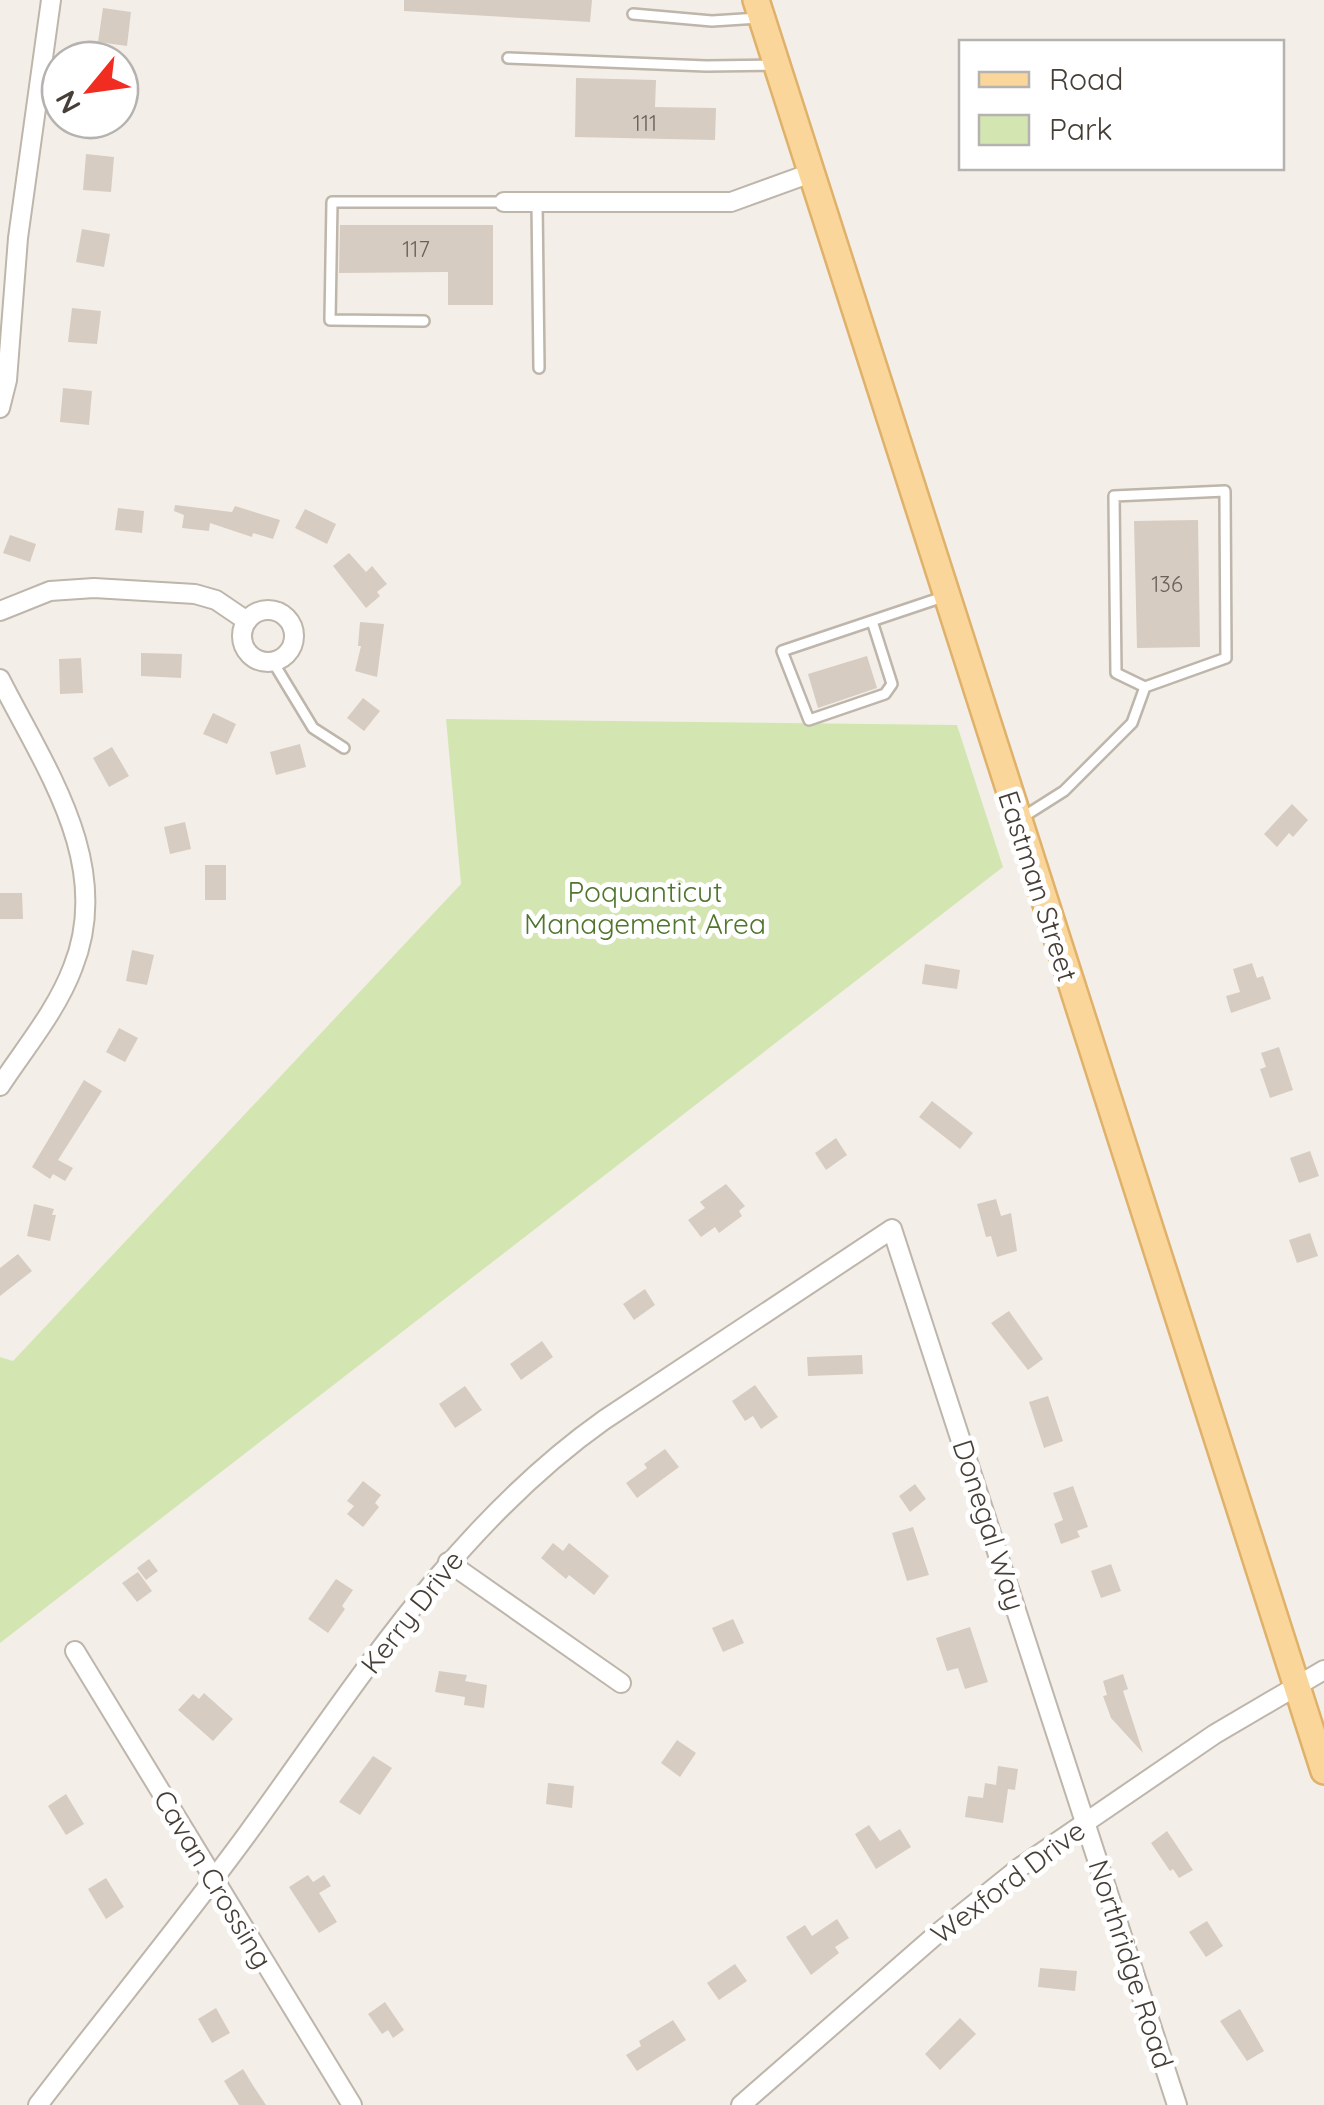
<svg xmlns="http://www.w3.org/2000/svg" width="1324" height="2105" font-family="Quicksand,sans-serif">
	<style>
		.green { fill: #d3e6b2 }
		.building { fill: #d7ccc1 }
		.lines { fill: none; stroke-linecap: round; stroke-linejoin: round }
		.lane-casing { stroke: #beb5ab; stroke-width: 14 }
		.street-casing { stroke: #beb5ab; stroke-width: 22 }
		.primary-casing { stroke: #dfb16a; stroke-width: 30 }
		.lane { stroke: #fff; stroke-width: 9 }
		.street { stroke: #fff; stroke-width: 18 }
		.primary { stroke: #fad69a; stroke-width: 25 }
		.labels { text-anchor: middle; stroke-width: 10; stroke-linejoin: round; paint-order: stroke }
		.number-label { font-size: 22px; fill: #6a625a }
		.street-label { font-size: 28px; fill: #463f37; stroke: #fff }
		.park-label { font-size: 28px; fill: #4f762c; stroke: #fff }
	</style>
	<rect width="100%" height="100%" fill="#f3efe8"/>
	<polygon class="green" points="446,719 957,725 1003,867 0,1643 0,1357 13,1361 461,884"/>
	<g class="building">
		<polygon points="404,0 592,0 590,22 404,11"/>
		<polygon points="103,8 131,12 127,46 98,42"/>
		<polygon points="576,78 656,80 655,107 716,108 715,140 575,137"/>
		<polygon points="86,154 114,157 111,192 83,190"/>
		<polygon points="340,225 493,225 493,305 448,305 448,272 339,273"/>
		<polygon points="82,229 110,234 104,267 76,262"/>
		<polygon points="72,308 101,311 97,344 68,342"/>
		<polygon points="63,388 92,391 89,425 60,422"/>
		<polygon points="175,505 232,512 235,506 280,520 273,539 253,533 252,537 210,523 209,531 182,528 184,515 174,511"/>
		<polygon points="118,508 144,511 142,533 115,530"/>
		<polygon points="305,509 336,524 327,544 295,528"/>
		<polygon points="1198,520 1200,647 1137,648 1134,521"/>
		<polygon points="10,535 36,544 30,562 3,553"/>
		<polygon points="349,553 366,572 372,566 387,584 377,592 380,596 366,608 333,566"/>
		<polygon points="360,622 384,624 377,677 355,671 361,646 358,646"/>
		<polygon points="141,653 182,654 181,678 141,676"/>
		<polygon points="867,656 877,688 818,708 808,674"/>
		<polygon points="81,658 83,693 60,694 59,659"/>
		<polygon points="363,698 380,711 364,731 347,718"/>
		<polygon points="213,713 236,724 227,744 203,734"/>
		<polygon points="300,744 306,767 276,775 270,752"/>
		<polygon points="112,747 129,776 109,787 93,758"/>
		<polygon points="1292,804 1308,820 1293,837 1289,833 1277,847 1264,834"/>
		<polygon points="185,822 191,849 170,854 164,827"/>
		<rect x="205" y="865" width="21" height="35"/>
		<polygon points="0,893 22,893 23,919 0,919"/>
		<polygon points="132,950 154,955 147,985 126,981"/>
		<polygon points="1252,963 1257,978 1263,976 1271,999 1231,1013 1226,996 1240,992 1233,969"/>
		<polygon points="925,964 960,970 957,989 922,984"/>
		<polygon points="119,1028 138,1038 125,1062 106,1052"/>
		<polygon points="1279,1047 1293,1090 1270,1098 1260,1069 1266,1067 1261,1053"/>
		<polygon points="84,1080 102,1091 58,1160 73,1168 65,1181 53,1174 50,1179 32,1167"/>
		<polygon points="932,1101 973,1133 960,1149 919,1117"/>
		<polygon points="836,1138 847,1155 826,1170 815,1153"/>
		<polygon points="1310,1151 1319,1176 1299,1183 1290,1158"/>
		<polygon points="726,1184 745,1206 739,1211 742,1216 719,1233 715,1227 701,1237 688,1220 705,1208 700,1202"/>
		<polygon points="996,1199 1001,1216 1011,1213 1017,1251 997,1257 991,1236 986,1237 977,1204"/>
		<polygon points="34,1204 54,1209 52,1215 56,1215 50,1241 27,1236"/>
		<polygon points="1310,1233 1318,1256 1297,1263 1289,1240"/>
		<polygon points="18,1254 32,1271 0,1296 0,1268"/>
		<polygon points="645,1289 655,1305 634,1320 623,1304"/>
		<polygon points="1009,1311 1043,1359 1028,1370 991,1323"/>
		<polygon points="542,1341 553,1357 521,1380 510,1364"/>
		<polygon points="862,1355 863,1374 808,1376 807,1357"/>
		<polygon points="755,1385 778,1417 761,1429 753,1416 745,1421 732,1401"/>
		<polygon points="465,1386 482,1410 455,1428 439,1404"/>
		<polygon points="1048,1396 1063,1441 1044,1448 1029,1402"/>
		<polygon points="665,1449 679,1467 637,1498 626,1483 647,1468 644,1464"/>
		<polygon points="363,1481 381,1495 375,1503 379,1507 363,1527 347,1514 354,1506 347,1501"/>
		<polygon points="915,1484 926,1499 910,1512 899,1496"/>
		<polygon points="1073,1486 1088,1527 1077,1531 1080,1537 1061,1544 1054,1524 1063,1520 1053,1493"/>
		<polygon points="913,1527 929,1575 907,1581 892,1533"/>
		<polygon points="553,1543 563,1551 569,1543 609,1576 594,1595 569,1575 566,1579 541,1558"/>
		<polygon points="149,1559 158,1571 146,1580 137,1568"/>
		<polygon points="1111,1564 1121,1591 1101,1598 1091,1571"/>
		<polygon points="138,1572 152,1591 137,1602 122,1583"/>
		<polygon points="336,1579 353,1590 342,1606 345,1609 328,1633 308,1619"/>
		<polygon points="733,1619 744,1643 723,1652 712,1628"/>
		<polygon points="970,1627 988,1682 965,1689 958,1668 947,1671 936,1638"/>
		<polygon points="439,1671 467,1675 465,1681 487,1685 484,1708 464,1705 465,1697 435,1692"/>
		<polygon points="1123,1674 1128,1689 1123,1691 1143,1753 1111,1718 1103,1696 1107,1695 1103,1681"/>
		<polygon points="204,1693 233,1719 213,1741 178,1710 193,1694 199,1699"/>
		<polygon points="677,1740 696,1753 680,1777 661,1763"/>
		<polygon points="373,1756 392,1768 360,1815 339,1802"/>
		<polygon points="998,1766 1018,1769 1015,1790 1008,1789 1003,1823 965,1817 968,1796 983,1798 985,1783 996,1785"/>
		<polygon points="548,1783 574,1786 572,1808 546,1804"/>
		<polygon points="66,1794 84,1824 66,1835 48,1806"/>
		<polygon points="869,1825 880,1841 900,1829 911,1847 876,1869 855,1834"/>
		<polygon points="1167,1831 1193,1870 1179,1878 1173,1869 1170,1871 1151,1843"/>
		<polygon points="308,1875 313,1882 324,1875 331,1886 319,1893 337,1922 319,1933 289,1887"/>
		<polygon points="106,1878 124,1907 106,1919 88,1889"/>
		<polygon points="837,1919 849,1938 835,1947 839,1953 811,1975 786,1937 805,1925 812,1936"/>
		<polygon points="1207,1921 1223,1946 1206,1957 1189,1932"/>
		<polygon points="735,1964 747,1981 719,2000 707,1983"/>
		<polygon points="1040,1968 1077,1971 1075,1991 1038,1987"/>
		<polygon points="385,2002 404,2030 393,2038 388,2030 382,2034 368,2014"/>
		<polygon points="216,2008 230,2033 212,2043 198,2019"/>
		<polygon points="1240,2009 1264,2051 1247,2061 1220,2021"/>
		<polygon points="960,2018 976,2034 940,2070 925,2054"/>
		<polygon points="673,2020 686,2040 637,2071 626,2055 641,2046 639,2041"/>
		<polygon points="243,2069 254,2087 266,2105 239,2105 224,2081"/>
	</g>
	<g class="lines">
		<defs>
			<g id="lane">
				<polyline points="633,14 712,21 759,18"/>
				<polyline points="508,58 706,66 774,65"/>
				<polyline points="537,202 539,368"/>
				<polyline points="424,321 330,320 332,202 504,202"/>
				<polyline points="872,621 892,684 885,694 809,720 782,651 943,597"/>
				<polyline points="273,662 313,728 344,748"/>
				<polyline points="1023,817 1064,791 1132,723 1145,687 1226,658 1225,491 1114,496 1116,673 1145,687"/>
			</g>
			<g id="street">
				<polyline points="504,202 731,202 811,173"/>
				<polyline points="0,408 7,380 18,238 51,0"/>
				<circle cx="268" cy="636" r="26"/>
				<polyline points="0,611 50,591 94,588 195,594 216,600 247,621"/>
				<path d="M0 679C45 768 114 864 73 967 57 1010 25 1048 0 1086"/>
				<polyline points="448,1562 621,1683"/>
				<polyline points="75,1651 352,2105"/>
				<path d="M38 2105C107 2014 180 1926 248 1833 355 1686 453 1527 604 1420L892 1229 1177 2105"/>
				<polyline points="741,2105 938,1933 1019,1868 1215,1734 1324,1670"/>
			</g>
			<polyline id="primary" points="756,0 1324,1771"/>
		</defs>
		<use href="#lane" class="lane-casing"/>
		<use href="#street" class="street-casing"/>
		<use href="#primary" class="primary-casing"/>
		<use href="#lane" class="lane"/>
		<use href="#street" class="street"/>
		<use href="#primary" class="primary"/>
	</g>
	<g class="labels">
		<g class="number-label">
			<text x="645" y="131">111</text>
			<text x="416" y="257">117</text>
			<text x="1167" y="592">136</text>
		</g>
		<g class="street-label">
			<text transform="translate(1038 886) rotate(72)" y="10">Eastman Street</text>
			<text transform="translate(989 1525) rotate(72)" y="10">Donegal Way</text>
			<text transform="translate(412 1612) rotate(-52)" y="10">Kerry Drive</text>
			<text transform="translate(213 1879) rotate(59)" y="10">Cavan Crossing</text>
			<text transform="translate(1008 1882) rotate(-37)" y="10">Wexford Drive</text>
			<text transform="translate(1131 1964) rotate(72)" y="10">Northridge Road</text>
		</g>
		<g class="park-label">
			<text x="645" y="902">Poquanticut<tspan x="645" dy="32">Management Area</tspan></text>
		</g>
	</g>
	<rect x="959" y="40" width="325" height="130" fill="#ffffff" stroke="#b5b2af" stroke-width="2.5"/>
	<rect x="979" y="72" width="50" height="15" fill="#fad69a" stroke="#b5b2af" stroke-width="2.5"/>
	<text x="1049" y="90" font-size="30" fill="#463f37">Road</text>
	<rect x="979" y="115" width="50" height="30" fill="#d3e6b2" stroke="#b5b2af" stroke-width="2.5"/>
	<text x="1049" y="140" font-size="30" fill="#463f37">Park</text>
	<g transform="translate(90 90) rotate(241)"><circle r="48" fill="#ffffff" stroke="#b5b2af" stroke-width="2.5"/>
	<path d="M0-8L18 38L0 25L-18 38Z" fill="#f12c21"/>
	<text y="-15" font-size="28" font-weight="bold" text-anchor="middle" fill="#463f37">N</text>
	</g>
</svg>
